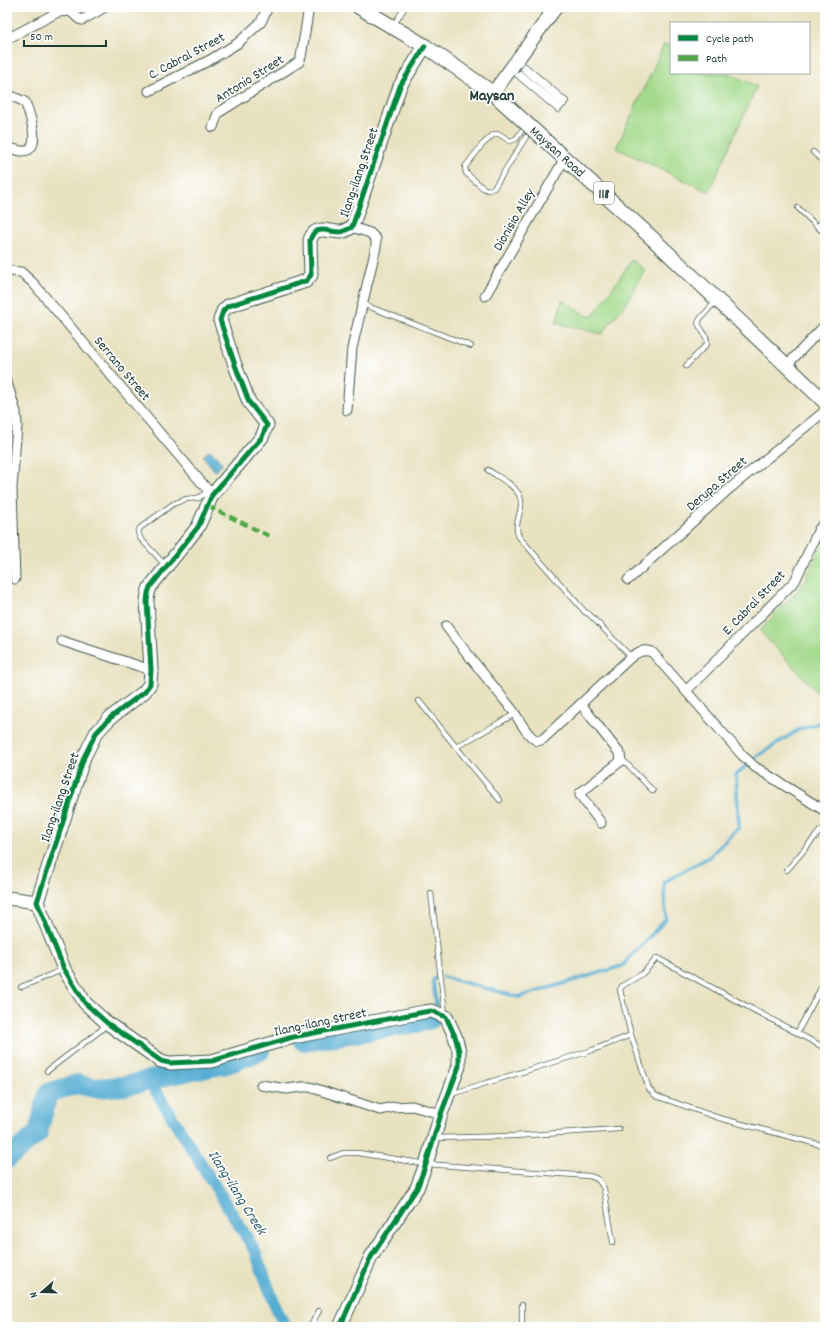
<svg xmlns="http://www.w3.org/2000/svg" width="832" height="1334" font-family="Dekko,sans-serif">
	<style>
		.green { fill: #a3d98a; stroke: #618b5f }
		.water { fill: #53acd1; stroke: #397482 }
		.lines { fill: none; stroke-linecap: round; stroke-linejoin: round }
		.stream { stroke: #53acd1; stroke-width: 3.5 }
		.canal { stroke: #53acd1; stroke-width: 12 }
		.river { stroke: #53acd1; stroke-width: 20 }
		.lane-casing { stroke: #3d5649; stroke-width: 6 }
		.street-casing { stroke: #3d5649; stroke-width: 11 }
		.secondary-casing { stroke: #3d5649; stroke-width: 15 }
		.primary-casing { stroke: #3d5649; stroke-width: 16 }
		.lane { stroke: #fff; stroke-width: 4.5 }
		.street { stroke: #fff; stroke-width: 9 }
		.secondary { stroke: #fff; stroke-width: 13 }
		.primary { stroke: #fff; stroke-width: 14 }
		.quiet { stroke: #4fa644; stroke-width: 4; stroke-dasharray: 8 4; stroke-linecap: butt }
		.cycleway-casing { stroke: #fff; stroke-width: 8 }
		.cycleway { stroke: #00873e; stroke-width: 5 }
		.labels { text-anchor: middle; stroke-width: 3.5; stroke-linejoin: round; paint-order: stroke }
		.shield { fill: #fff; stroke: #627771; stroke-width: 1 }
		.shield-label { font-size: 13px; font-weight: bold; fill: #1f3d34 }
		.street-label { font-size: 14px; fill: #1f3d34; stroke: #fff }
		.water-label { font-size: 15px; font-style: italic; fill: #31646b; stroke: #fff }
		.quarter-label { font-size: 16px; font-weight: bold; fill: #1f3d34; stroke: #fff }
	</style>
	<rect width="100%" height="100%" fill="#fff"/>
	<filter id="ink" filterUnits="userSpaceOnUse"><feTurbulence type="fractalNoise" baseFrequency=".025" numOctaves="2"/><feDisplacementMap in="SourceGraphic" scale="8" xChannelSelector="R" yChannelSelector="G"/><feConvolveMatrix kernelMatrix="1 2 1 2 8 2 1 2 1" color-interpolation-filters="sRGB"/></filter>
	<filter id="wash" filterUnits="userSpaceOnUse"><feTurbulence type="fractalNoise" baseFrequency=".012" numOctaves="4" result="noise"/><feDisplacementMap in="SourceGraphic" scale="16" xChannelSelector="R" yChannelSelector="G"/><feGaussianBlur stdDeviation="0.9" result="paint"/><feColorMatrix in="noise" values="0 0 0 0 0 0 0 0 0 0 0 0 0 0 0 0 0 1.4 0 .05"/><feComposite in="paint" operator="in"/></filter>
	<g filter="url(#wash)">
		<rect width="100%" height="100%" fill="#e8e2c1"/>
		<g class="green">
			<polygon points="7,13 15,29 9,32 7,28"/>
			<polygon points="664,44 671,47 671,73 728,73 757,86 709,192 616,148 655,65"/>
			<polygon points="632,260 645,270 626,303 602,334 556,323 562,300 587,316 593,316"/>
			<polygon points="825,536 825,685 818,693 760,631 804,583"/>
		</g>
		<polygon class="water" points="210,450 223,464 215,471 203,456"/>
		<g class="lines">
			<g class="stream">
				<polyline points="443,977 519,997 622,966 666,919 664,882 709,857 739,827 736,775 756,757 798,730 825,721"/>
				<polyline points="436,978 433,980 436,1005"/>
			</g>
			<polyline class="canal" points="149,1080 254,1249 277,1310 286,1327"/>
			<g class="river">
				<polyline points="303,1041 416,1023 431,1019"/>
				<polyline points="7,1159 38,1133 48,1093 77,1084 94,1088 125,1086 170,1075 227,1064 260,1051"/>
			</g>
		</g>
	</g>
	<g filter="url(#ink)">
		<g class="lines">
			<defs>
				<g id="lane">
					<polyline points="393,26 405,7"/>
					<polyline points="523,69 564,104"/>
					<polyline points="520,73 561,107"/>
					<polyline points="517,75 558,110 566,101 525,66"/>
					<polyline points="521,132 516,139 510,141 499,134 494,134 482,145 465,167 466,173 483,188 488,190 494,188 526,137"/>
					<polyline points="813,152 825,163"/>
					<polyline points="798,208 825,234"/>
					<polyline points="818,227 825,216"/>
					<polyline points="362,304 471,346"/>
					<path d="M686 366 707 344C708 335 701 331 698 323L700 319 715 302"/>
					<path d="M488 470C498 477 512 483 518 493 528 507 510 524 520 538L585 612 589 614 631 657"/>
					<polyline points="165,565 140,538 138,532 140,528 173,504 186,499 198,498 209,491"/>
					<polyline points="419,701 456,747"/>
					<polyline points="621,761 625,762 653,791"/>
					<polyline points="500,800 456,747 515,714"/>
					<polyline points="787,870 820,831 825,828"/>
					<polyline points="431,893 445,1014"/>
					<polyline points="21,987 62,970"/>
					<polyline points="797,1033 822,986"/>
					<polyline points="631,1035 649,1089 656,1096 719,1118 825,1146"/>
					<polyline points="47,1071 101,1030 106,1024"/>
					<polyline points="451,1094 593,1050 631,1035 620,990 622,986 642,974 657,958 825,1048"/>
					<polyline points="435,1138 514,1136 619,1129"/>
					<path d="M330 1158 343 1153H358L426 1164 589 1176C598 1178 600 1181 604 1189L613 1242"/>
					<polyline points="522,1305 522,1327"/>
					<polyline points="310,1327 319,1311"/>
				</g>
				<g id="street">
					<polyline points="7,39 58,12 70,11 79,19 82,20 105,7"/>
					<polyline points="149,91 210,60 238,43 261,22 268,7"/>
					<path d="M7 94 25 102C29 112 44 152 22 151 18 151 12 148 7 147"/>
					<polyline points="213,127 218,113 299,62 301,57 309,7"/>
					<polyline points="7,271 21,272 34,284 212,495"/>
					<polyline points="485,296 565,158"/>
					<polyline points="786,366 825,325"/>
					<polyline points="7,383 16,412 17,426 12,488 15,579"/>
					<polyline points="347,410 352,348 376,247 376,239 370,233 352,227"/>
					<polyline points="628,580 729,489 825,411"/>
					<path d="M446 626C467 654 489 681 511 708 519 718 526 736 538 741L543 739 631 657C638 652 643 649 652 652L742 755 755 767 825 811"/>
					<polyline points="62,641 151,670"/>
					<polyline points="686,691 795,581 819,529 825,523"/>
					<polyline points="581,704 620,754 621,761 580,793 580,795 601,823"/>
					<polyline points="261,1085 287,1089 302,1087 310,1087 380,1110 394,1107 412,1106 441,1114"/>
				</g>
				<g id="secondary">
					<polyline points="493,93 556,7"/>
					<polyline points="7,898 37,902"/>
					<path d="M340 1327 371 1257 417 1188 426 1164 441 1114 459 1066V1051L455 1036 446 1017 432 1011 424 1012 293 1037 212 1061 170 1063 161 1061 107 1023 85 1003 64 969 37 902 84 757 96 733 110 718 144 692 150 684 151 670 147 601 148 593 150 587 198 527 212 495 262 437 267 425 249 402 235 365 220 320 223 311 228 306 306 281 311 275 310 240C315 224 328 232 340 232 344 232 348 229 352 227L400 86 425 46"/>
				</g>
				<polyline id="primary" points="359,7 425,46 493,93 653,239 825,402"/>
			</defs>
			<use href="#lane" class="lane-casing"/>
			<use href="#street" class="street-casing"/>
			<use href="#secondary" class="secondary-casing"/>
			<use href="#primary" class="primary-casing"/>
			<use href="#lane" class="lane"/>
			<use href="#street" class="street"/>
			<use href="#secondary" class="secondary"/>
			<use href="#primary" class="primary"/>
			<polyline class="quiet" points="208,506 271,537"/>
			<defs>
				<path id="cycleway" d="M340 1327 371 1257 417 1188 426 1164 441 1114 459 1066V1051L455 1036 446 1017 432 1011 424 1012 293 1037 212 1061 170 1063 161 1061 107 1023 85 1003 64 969 37 902 84 757 96 733 110 718 144 692 150 684 151 670 147 601 148 593 150 587 198 527 212 495 262 437 267 425 249 402 235 365 220 320 223 311 228 306 306 281 311 275 310 240C315 224 328 232 340 232 344 232 348 229 352 227L400 86 425 46"/>
			</defs>
			<use href="#cycleway" class="cycleway-casing"/>
			<use href="#cycleway" class="cycleway"/>
		</g>
	</g>
	<g class="labels">
		<rect class="shield" x="594" y="182" width="20" height="22" rx="3"/>
		<g class="shield-label">
			<text x="604" y="198">118</text>
		</g>
		<g class="street-label">
			<text transform="translate(186 55) rotate(-28)" y="5">C. Cabral Street</text>
			<text transform="translate(249 78) rotate(-32)" y="5">Antonio Street</text>
			<text transform="translate(558 151) rotate(42)" y="5">Maysan Road</text>
			<text transform="translate(358 172) rotate(-71)" y="5">Ilang-ilang Street</text>
			<text transform="translate(513 219) rotate(-60)" y="5">Dionisio Alley</text>
			<text transform="translate(123 368) rotate(50)" y="5">Serrano Street</text>
			<text transform="translate(716 483) rotate(-41)" y="5">Derupa Street</text>
			<text transform="translate(753 602) rotate(-46)" y="5">E. Cabral Street</text>
			<text transform="translate(59 797) rotate(-71)" y="5">Ilang-ilang Street</text>
			<text transform="translate(320 1021) rotate(-12)" y="5">Ilang-ilang Street</text>
		</g>
		<g class="water-label">
			<text transform="translate(238 1192) rotate(58)" y="5">Ilang-ilang Creek</text>
		</g>
		<g class="quarter-label">
			<text x="492" y="100">Maysan</text>
		</g>
	</g>
	<rect width="832" height="1334" fill="none" stroke="#fff" stroke-width="24"/>
	<rect x="670" y="22" width="140" height="52" fill="#ffffff" stroke="#a5b1ae"/>
	<rect x="678" y="35" width="20" height="6" fill="#00873e" stroke="#a5b1ae"/>
	<text x="706" y="42" font-size="12" fill="#1f3d34">Cycle path</text>
	<rect x="678" y="55" width="20" height="6" fill="#4fa644" stroke="#a5b1ae"/>
	<text x="706" y="62" font-size="12" fill="#1f3d34">Path</text>
	<g transform="translate(42 1292) rotate(250)" stroke="#ffffff" stroke-width="3" paint-order="stroke">
	<path d="M0-3L7 15L0 10L-7 15Z" fill="#1f3d34"/>
	<text y="-6" font-size="11" font-weight="bold" text-anchor="middle" fill="#1f3d34">N</text>
	</g>
	<path d="M24 40v6h82v-6" fill="none" stroke="#1f3d34" stroke-width="2"/>
	<text x="30" y="40" font-size="12" fill="#1f3d34" stroke="#ffffff" stroke-width="3" paint-order="stroke">50 m</text>
</svg>
